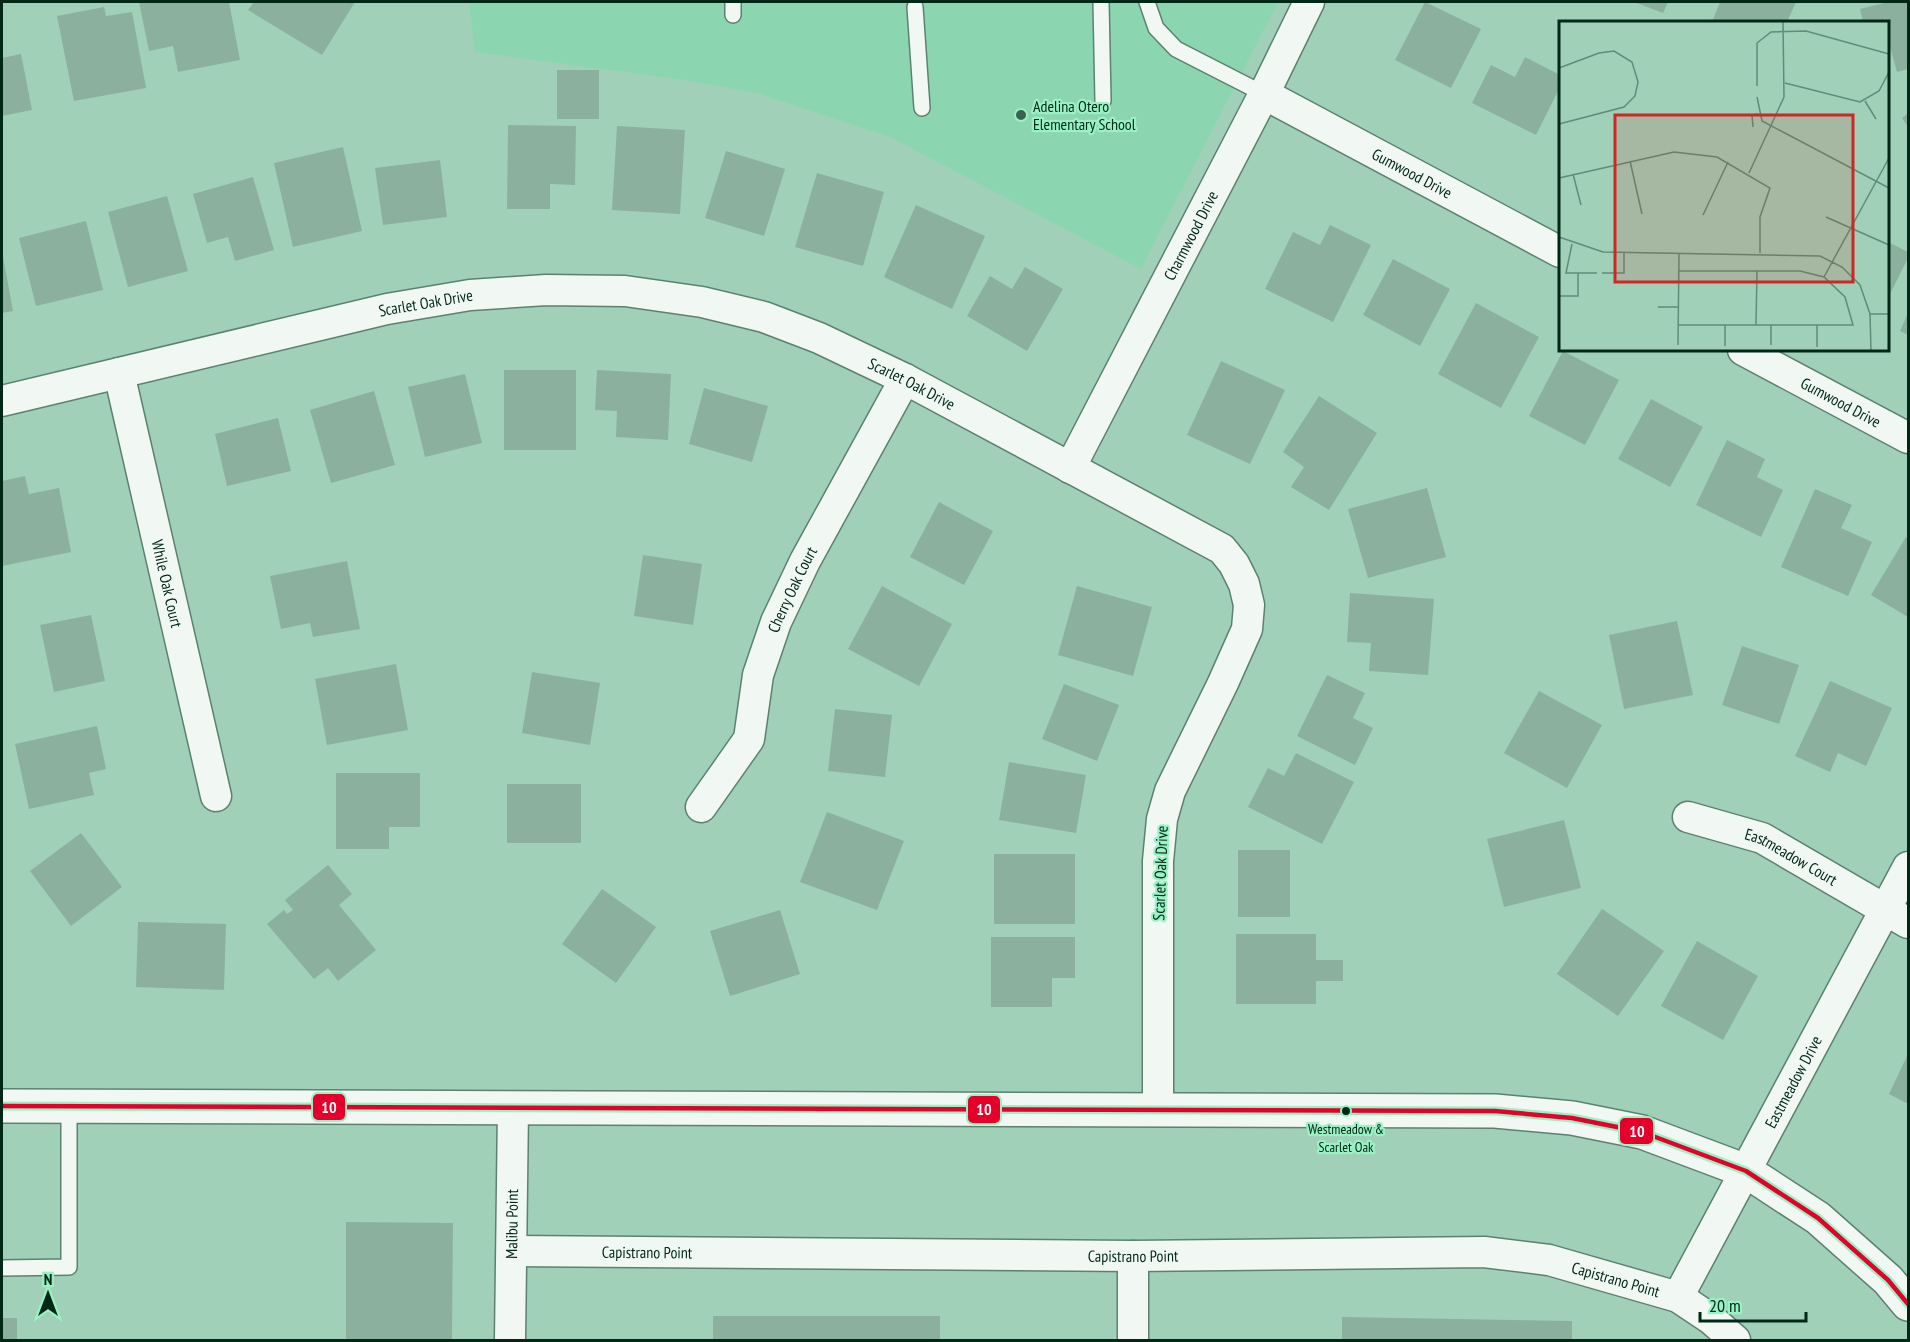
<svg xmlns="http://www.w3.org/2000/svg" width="1910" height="1342" font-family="'PT Sans Narrow',sans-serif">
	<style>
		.built { fill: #8bd6b1 }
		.building { fill: #8bb19e }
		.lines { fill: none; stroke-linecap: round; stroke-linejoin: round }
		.lane-casing { stroke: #5d8170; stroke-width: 18 }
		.street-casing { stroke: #5d8170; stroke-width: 33 }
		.secondary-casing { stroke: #5d8170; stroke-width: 36 }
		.lane { stroke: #f1f8f4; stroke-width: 15 }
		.street { stroke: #f1f8f4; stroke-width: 30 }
		.secondary { stroke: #f1f8f4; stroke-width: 33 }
		.bus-1-casing { stroke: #9af1c4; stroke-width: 9 }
		.bus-1 { stroke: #e4002b; stroke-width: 4.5 }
		.poi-dot { fill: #39624f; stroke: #9af1c4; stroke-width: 2 }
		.bus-dot { fill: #012717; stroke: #9af1c4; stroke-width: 2 }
		.labels { text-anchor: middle; stroke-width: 4.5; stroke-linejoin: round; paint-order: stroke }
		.bus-label { font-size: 14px; fill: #012717; stroke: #9af1c4 }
		.poi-label { font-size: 16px; fill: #012717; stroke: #9af1c4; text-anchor: start }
		.street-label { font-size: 16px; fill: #012717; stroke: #9af1c4 }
		.inset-road { fill: none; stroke: #608c78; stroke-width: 1.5 }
		.view { fill: #cb2827; fill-opacity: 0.15; stroke: #cb2827; stroke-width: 3 }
		.inset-edge { fill: none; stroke: #012717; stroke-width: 3 }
		.line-badge { stroke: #9af1c4; stroke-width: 2 }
		.badge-label { font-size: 16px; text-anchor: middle; font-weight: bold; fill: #fff }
	</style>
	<rect width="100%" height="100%" fill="#a0d0b8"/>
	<polygon class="built" points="469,2 1278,2 1141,269 890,137 757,93 678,79 475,52"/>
	<g class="building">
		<polygon points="139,2 229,2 240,60 178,72 173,46 149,51"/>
		<polygon points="254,2 355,2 322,55 248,10"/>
		<polygon points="1425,2 1481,29 1451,88 1395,60"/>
		<polygon points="1634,2 1668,2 1663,13"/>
		<polygon points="1720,2 1796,2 1787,22 1712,22"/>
		<polygon points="1888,2 1908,2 1908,69 1897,72 1890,47 1888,48 1888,22 1863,22 1860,9"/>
		<polygon points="104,7 106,16 132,12 146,88 74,101 57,16"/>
		<polygon points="21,54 32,110 2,116 2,58"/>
		<polygon points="1525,57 1560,75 1560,87 1536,135 1472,103 1491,65 1515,77"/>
		<rect x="557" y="70" width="42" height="49"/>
		<polygon points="1908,113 1908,127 1902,118"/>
		<polygon points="508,125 576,126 575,185 550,184 550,209 507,209"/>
		<polygon points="617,126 685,130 680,214 612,210"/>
		<polygon points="343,147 362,231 293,247 274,163"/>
		<polygon points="726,151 785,169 764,236 705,218"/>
		<polygon points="440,160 447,217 383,225 375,168"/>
		<polygon points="817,173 884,192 863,266 795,247"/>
		<polygon points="253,177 274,250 235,261 228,237 207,243 193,194"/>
		<polygon points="167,196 188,271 128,287 108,212"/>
		<polygon points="916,205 985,236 952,309 884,277"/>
		<polygon points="86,221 103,290 36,306 19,238"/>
		<polygon points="1330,225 1371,245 1333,322 1265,289 1293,232 1320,245"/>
		<polygon points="1888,242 1908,252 1908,258 1888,298"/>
		<polygon points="2,251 13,311 2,313"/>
		<polygon points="1393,259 1450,289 1420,346 1363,315"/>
		<polygon points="1025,267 1063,289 1027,351 967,316 990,276 1012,289"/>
		<polygon points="1476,303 1539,337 1501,408 1438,374"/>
		<polygon points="1908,313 1908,335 1900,331"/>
		<polygon points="1563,351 1619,380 1585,445 1529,416"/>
		<polygon points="1221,361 1285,390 1250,464 1187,435"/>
		<rect x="504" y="370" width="72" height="80"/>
		<polygon points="597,370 671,374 668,440 616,437 617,411 595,410"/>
		<polygon points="465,374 482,443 425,457 408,387"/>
		<polygon points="704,388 768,406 752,462 689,444"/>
		<polygon points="374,391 395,465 331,483 310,410"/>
		<polygon points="1319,396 1377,433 1329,510 1291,487 1304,467 1283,452"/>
		<polygon points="1651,399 1703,427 1670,487 1618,459"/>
		<polygon points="278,418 291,471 227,486 215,434"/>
		<polygon points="1727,440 1765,459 1757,477 1783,490 1761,537 1696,505"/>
		<polygon points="25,476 29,494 59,488 71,552 2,566 2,481"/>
		<polygon points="1427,488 1446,557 1368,578 1348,509"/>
		<polygon points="1815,489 1852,505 1841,528 1872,542 1848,596 1781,567"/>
		<polygon points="939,502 993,531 964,585 910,557"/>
		<polygon points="1906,537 1908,538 1908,617 1871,595"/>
		<polygon points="643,555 702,564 693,625 634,616"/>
		<polygon points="347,561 360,629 313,637 310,623 281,629 270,576"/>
		<polygon points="882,586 952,624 919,686 848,649"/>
		<polygon points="1077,586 1152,607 1133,676 1058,655"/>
		<polygon points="1350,593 1434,599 1428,675 1369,671 1371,643 1347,642"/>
		<polygon points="91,615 105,681 54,692 40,625"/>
		<polygon points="1677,621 1693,695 1624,709 1609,635"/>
		<polygon points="1742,646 1799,665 1779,724 1722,705"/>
		<polygon points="396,664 408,730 327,745 315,679"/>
		<polygon points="532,672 600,683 590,745 522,733"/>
		<polygon points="1327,675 1365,693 1353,718 1373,728 1355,765 1297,736"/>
		<polygon points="1830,681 1892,708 1866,766 1838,753 1830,772 1795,756"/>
		<polygon points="1064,684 1119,705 1097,761 1042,739"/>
		<polygon points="1539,691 1602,725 1567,788 1504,753"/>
		<polygon points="835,709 892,715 885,777 828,771"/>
		<polygon points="97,726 106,769 89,773 94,795 29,809 15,744"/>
		<polygon points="1296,753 1354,782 1322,844 1248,807 1268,768 1284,776"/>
		<polygon points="1009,762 1086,775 1076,833 999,820"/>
		<polygon points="336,773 420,773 420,827 389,827 389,849 336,849"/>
		<rect x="507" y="784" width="74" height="59"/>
		<polygon points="827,812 904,841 877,910 800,882"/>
		<polygon points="1564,820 1581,888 1504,907 1487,839"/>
		<polygon points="81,833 122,887 71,926 30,871"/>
		<rect x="1238" y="850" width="52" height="67"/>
		<rect x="994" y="854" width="81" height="70"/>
		<polygon points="328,865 352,894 339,905 376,950 338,981 328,968 314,979 267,924 284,910 287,914 293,910 285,900"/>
		<polygon points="602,889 656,927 616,983 562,944"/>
		<polygon points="1602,909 1664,951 1618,1016 1557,974"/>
		<polygon points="780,910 800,974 730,996 710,931"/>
		<polygon points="138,922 226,924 224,990 136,987"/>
		<polygon points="1236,934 1316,934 1316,960 1343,960 1343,981 1316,981 1316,1004 1236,1004"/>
		<polygon points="991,937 1075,937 1075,978 1052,978 1052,1007 991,1007"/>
		<polygon points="1697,941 1758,976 1723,1040 1661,1006"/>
		<polygon points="1908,1054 1908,1104 1889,1094"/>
		<polygon points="346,1222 453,1223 452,1340 346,1340"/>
		<rect x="713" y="1316" width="227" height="24"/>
		<polygon points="1342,1317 1572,1321 1572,1340 1342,1340"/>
		<rect x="2" y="1318" width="15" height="22"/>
	</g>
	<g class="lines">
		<defs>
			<g id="lane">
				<polyline points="733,2 733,15"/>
				<polyline points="1101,2 1103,101"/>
				<polyline points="1147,2 1156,28 1176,49 1264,94"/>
				<polyline points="915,7 922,108"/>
				<polyline points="2,1268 69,1267 69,1107"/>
			</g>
			<g id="street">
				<path id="s1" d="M1264 94 1560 252"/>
				<path id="s2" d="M1743 350 1908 438"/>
				<path id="s3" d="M119 373 216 796"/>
				<path id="s4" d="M2 401 387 309 470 295 546 290 625 291 702 302 764 317 819 338 905 379 1222 549 1234 564 1244 584 1249 605 1247 629 1223 683 1170 791 1162 819 1158 861V1110"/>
				<path id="s5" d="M1070 468 1264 94 1309 2"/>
				<path id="s6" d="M701 807 749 739 758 675 776 622 805 561 905 379"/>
				<path id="s7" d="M1688 817 1762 838 1908 923"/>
				<path id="s8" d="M512 1251 1133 1256 1484 1252 1549 1260 1678 1297 1711 1319 1735 1340"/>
				<path id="s9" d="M1678 1297 1908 867"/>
				<path id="s10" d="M510 1340 513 1108"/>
				<polyline points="1133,1340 1133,1256"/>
			</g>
			<polyline id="secondary" points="2,1106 1495,1111 1572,1118 1642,1132 1746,1171 1818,1218 1888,1280 1908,1304"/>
		</defs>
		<use href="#lane" class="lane-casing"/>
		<use href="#street" class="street-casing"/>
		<use href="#secondary" class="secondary-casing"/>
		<use href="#lane" class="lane"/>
		<use href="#street" class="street"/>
		<use href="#secondary" class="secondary"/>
		<defs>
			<polyline id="bus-1" points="2,1106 1495,1111 1572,1118 1642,1132 1746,1171 1818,1218 1888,1280 1908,1304"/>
		</defs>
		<use href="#bus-1" class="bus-1-casing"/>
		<use href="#bus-1" class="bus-1"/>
	</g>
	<circle class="poi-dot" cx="1021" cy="115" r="6"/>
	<circle class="bus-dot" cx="1346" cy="1111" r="5"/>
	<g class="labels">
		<g class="bus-label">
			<text x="1346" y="1134">Westmeadow &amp;<tspan x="1346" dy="18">Scarlet Oak</tspan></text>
		</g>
		<g class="poi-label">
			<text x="1033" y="112">Adelina Otero<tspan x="1033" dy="18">Elementary School</tspan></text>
		</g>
		<g class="street-label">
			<text dy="6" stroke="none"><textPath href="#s1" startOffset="168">Gumwood Drive</textPath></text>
			<text dy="6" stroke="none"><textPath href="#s5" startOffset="262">Charmwood Drive</textPath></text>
			<text dy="6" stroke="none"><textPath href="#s4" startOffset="435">Scarlet Oak Drive</textPath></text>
			<text dy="6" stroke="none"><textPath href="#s4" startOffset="939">Scarlet Oak Drive</textPath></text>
			<text dy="6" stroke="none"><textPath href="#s2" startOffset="111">Gumwood Drive</textPath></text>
			<text dy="6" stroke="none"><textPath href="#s3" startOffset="216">While Oak Court</textPath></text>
			<text dy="6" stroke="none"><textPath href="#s6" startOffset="240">Cherry Oak Court</textPath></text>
			<text dy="6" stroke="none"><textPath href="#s7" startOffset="111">Eastmeadow Court</textPath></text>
			<text transform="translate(1160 873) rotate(-88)" y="6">Scarlet Oak Drive</text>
			<text dy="6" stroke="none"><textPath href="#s9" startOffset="244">Eastmeadow Drive</textPath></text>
			<text dy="6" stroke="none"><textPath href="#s10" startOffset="116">Malibu Point</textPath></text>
			<text dy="6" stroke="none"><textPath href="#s8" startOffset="135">Capistrano Point</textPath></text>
			<text dy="6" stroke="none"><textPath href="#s8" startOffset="621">Capistrano Point</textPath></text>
			<text dy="6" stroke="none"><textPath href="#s8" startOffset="1107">Capistrano Point</textPath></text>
		</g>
	</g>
	<g transform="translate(1559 21)">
		<rect width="330" height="330" fill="#a0d0b8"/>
		<path class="inset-road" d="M0 47 40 32 55 30 73 41 79 61 76 75 65 86 0 103M226 62 301 81 320 70 330 51M198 65V22L212 11 247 10 330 33M198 76 203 100 330 167M306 80 317 98M194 106 193 94 199 93M71 140 83 193M190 152 225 76 224 0M14 153 22 184M0 157 115 131 158 136 211 167 201 196V232M144 194 169 141M267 196 330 224M0 216 44 231 261 235 283 246 301 264 311 293 312 330M13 223 7 252H38M43 252H65V232M265 256 330 137M0 275H19V252M99 286H120M311 293H330M119 304H294L286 276 265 256 241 250H120M166 304V325M197 304 198 250M258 304V326M119 324 120 232M212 324V304"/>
		<path class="view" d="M56 94H294V261H56Z"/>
		<rect width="330" height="330" class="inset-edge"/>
	</g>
	<g class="line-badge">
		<rect x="312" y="1093" width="34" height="28" rx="6" fill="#e4002b"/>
		<rect x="967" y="1095" width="34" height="29" rx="6" fill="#e4002b"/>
		<rect x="1619" y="1117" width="35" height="28" rx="6" fill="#e4002b"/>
	</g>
	<g class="badge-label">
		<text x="329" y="1113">10</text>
		<text x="984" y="1115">10</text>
		<text x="1637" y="1137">10</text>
	</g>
	<rect width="1910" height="1342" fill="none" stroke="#012717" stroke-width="6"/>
	<g transform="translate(48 1294)" stroke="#9af1c4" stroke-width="4.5" paint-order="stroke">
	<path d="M0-4.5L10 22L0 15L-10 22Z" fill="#012717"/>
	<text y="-9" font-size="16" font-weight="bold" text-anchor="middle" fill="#012717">N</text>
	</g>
	<path d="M1700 1312v9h106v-9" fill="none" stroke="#012717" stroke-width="3"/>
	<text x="1709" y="1312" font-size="18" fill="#012717" stroke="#9af1c4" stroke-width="4.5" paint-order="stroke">20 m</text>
</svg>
